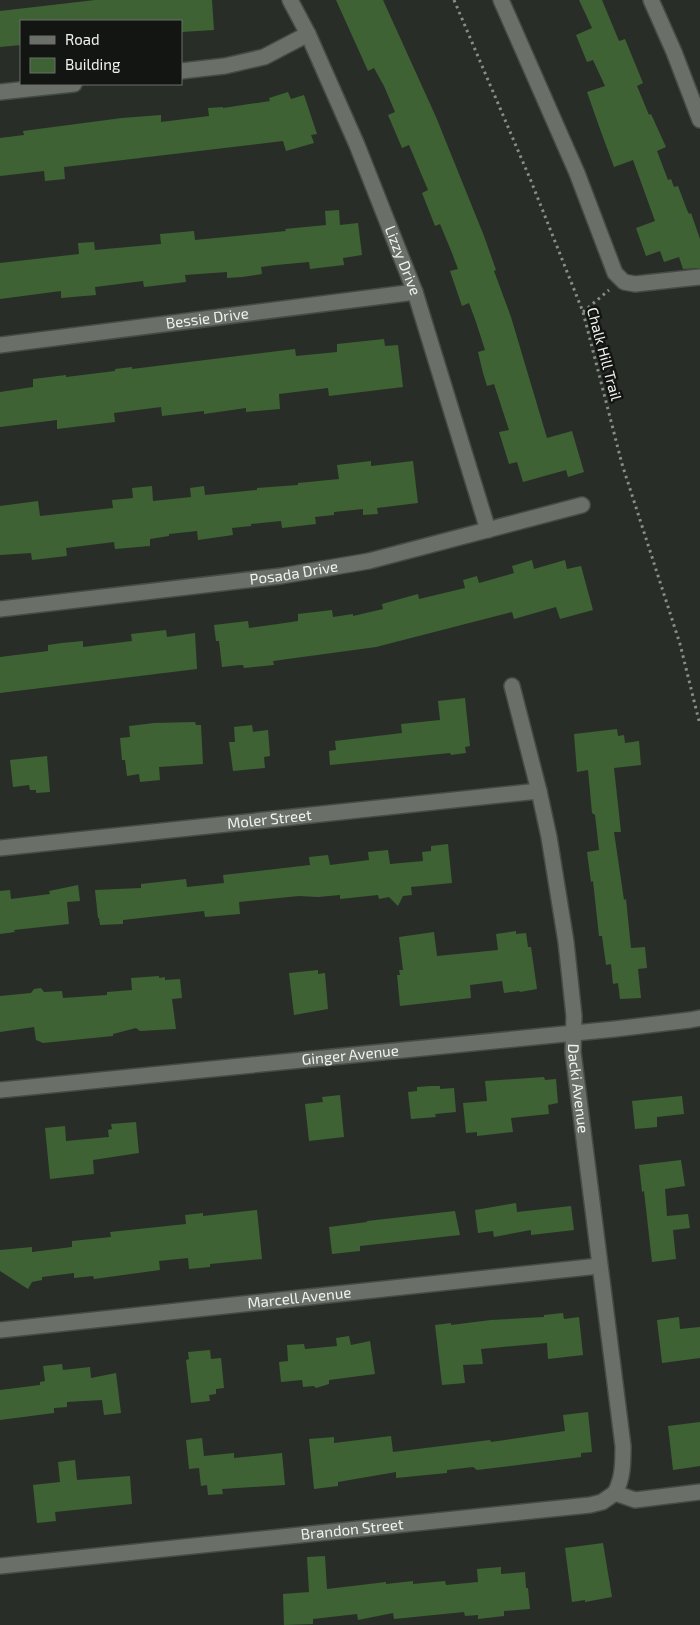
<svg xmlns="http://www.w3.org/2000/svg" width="700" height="1625" font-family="'Exo 2',sans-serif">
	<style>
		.building { fill: #3e6234 }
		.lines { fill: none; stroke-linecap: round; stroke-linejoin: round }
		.minor-casing { stroke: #464b45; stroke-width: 18 }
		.path { stroke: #888d87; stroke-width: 3; stroke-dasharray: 2.5 4; stroke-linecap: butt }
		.minor { stroke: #6a7068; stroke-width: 15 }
		.labels { text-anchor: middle; stroke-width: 5; stroke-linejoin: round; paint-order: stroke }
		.street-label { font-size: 15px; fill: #eff3ee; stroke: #131512 }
	</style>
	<rect width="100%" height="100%" fill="#282e27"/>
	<g class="building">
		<polygon points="95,0 212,0 214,30 181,32 181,21 21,21 21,45 0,47 0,11"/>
		<polygon points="336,0 383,0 436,117 484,236 496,270 494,271 511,317 547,438 572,431 584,472 568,477 566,470 523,482 517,462 509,464 499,432 509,430 494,384 487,386 483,373 478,352 485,350 476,322 469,303 462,306 450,271 458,269 452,253 440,224 435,226 422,193 428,190 409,145 402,148 388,115 395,112 384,86 374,68 368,71"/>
		<polygon points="579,0 602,0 619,41 625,39 643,83 637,86 649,115 651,114 666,147 657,151 668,180 671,179 674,187 678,186 687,210 689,214 691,213 700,239 700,268 683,269 679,257 664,262 660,251 646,256 636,228 655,221 633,160 614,167 600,129 587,92 605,86 593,60 587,62 576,35 592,28"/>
		<polygon points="288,92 291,99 304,95 317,134 311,135 314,143 286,151 283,141 64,167 65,179 45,181 44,171 0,176 0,138 24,135 23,131 122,118 161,115 161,122 209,116 208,108 223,107 223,108 270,101 269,98"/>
		<polygon points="339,210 340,225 358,223 362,255 343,258 344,265 310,269 309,262 276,265 261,267 262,274 242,277 227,278 227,272 185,275 186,282 144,287 143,281 95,287 96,295 61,298 61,291 0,299 0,263 79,254 78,243 94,242 95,250 161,244 160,234 194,231 195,240 286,231 285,229 326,225 325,211"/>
		<polygon points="384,339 385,346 398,345 403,387 329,396 328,388 279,394 280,409 246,412 246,408 204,414 204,411 162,416 161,407 114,413 115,422 57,429 57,420 0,427 0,392 33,387 33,379 66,375 66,377 115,371 115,369 132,367 132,369 295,349 296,356 337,352 337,344"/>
		<polygon points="371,461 371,466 413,461 418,503 377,508 378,514 363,515 363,509 334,512 334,515 315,517 316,524 282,528 281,521 251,524 251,526 232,528 233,535 198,540 197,531 169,534 169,536 150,539 150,546 115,549 114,542 66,548 67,556 32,560 31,553 0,555 0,506 38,501 40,516 113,508 112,500 133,498 132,488 152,486 153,501 191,497 190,488 204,486 205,495 257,490 257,488 298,485 298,483 339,479 337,465"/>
		<polygon points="532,560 534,569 565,560 567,569 581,566 593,610 560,619 556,607 514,619 512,612 376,647 273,661 274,665 244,668 243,665 240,665 222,667 219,641 216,641 214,625 248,621 249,628 278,624 298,621 298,614 332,610 333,617 353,614 353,616 383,609 382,604 418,594 419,599 465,588 463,580 477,576 479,583 514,573 512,566"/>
		<polygon points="166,630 167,637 195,633 197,669 0,693 0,657 48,651 48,645 62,643 83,641 83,647 132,641 131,634"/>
		<polygon points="465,698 470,746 465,747 466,753 451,755 450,753 330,765 329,751 336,750 335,741 402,733 401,724 440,720 438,701"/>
		<polygon points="195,722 196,725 201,725 203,764 159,767 160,780 140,782 139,774 127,776 125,760 122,760 120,738 130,737 129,726 154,723"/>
		<polygon points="252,725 253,732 268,730 270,756 264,757 265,768 233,771 229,742 235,742 234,727"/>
		<polygon points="617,729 618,736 624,735 625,743 639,741 641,765 614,768 621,832 614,832 624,900 626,899 631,948 645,947 647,968 638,969 641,998 620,999 618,983 613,984 611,964 606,965 602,936 599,936 593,881 591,882 587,852 599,850 595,815 592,813 588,770 577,772 574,734"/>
		<polygon points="47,756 50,792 36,793 36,790 30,790 29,785 13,787 10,760"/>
		<polygon points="448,844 452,883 411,887 412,895 403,896 398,906 389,897 379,899 378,895 340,899 340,895 318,897 299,896 239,902 240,914 205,917 204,911 123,920 123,924 100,925 99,918 98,918 95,890 141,888 141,884 186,879 187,887 224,883 223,875 310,865 309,857 328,855 330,865 369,860 368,852 388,850 390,864 423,861 422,852 431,851 431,846"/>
		<polygon points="78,885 80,901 67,902 69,924 14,930 15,932 0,934 0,891 10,890 11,899 50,894 49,891"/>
		<polygon points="516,931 516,934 526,933 528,947 531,947 537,989 520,992 519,991 504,993 502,981 470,985 471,998 400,1006 397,975 400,975 399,970 403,970 399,937 434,932 437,956 498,950 496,934"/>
		<polygon points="318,970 318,974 325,973 328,1009 294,1015 289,973"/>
		<polygon points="159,976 159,978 165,977 165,980 180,979 182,998 172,999 176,1029 140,1031 136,1028 113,1034 113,1036 43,1043 36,1040 34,1027 0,1032 0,996 31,993 34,989 41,988 44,992 62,991 63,998 107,995 107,992 132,990 131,978"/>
		<polygon points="544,1077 545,1080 556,1079 558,1103 548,1105 549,1114 511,1118 513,1132 477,1136 477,1132 466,1133 463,1103 487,1101 485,1081"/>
		<polygon points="431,1086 440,1086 440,1089 454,1088 456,1112 435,1114 436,1117 411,1119 408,1092 417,1091 417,1087"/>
		<polygon points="340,1095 344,1137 309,1141 305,1104 323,1102 322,1097"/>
		<polygon points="682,1096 684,1114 657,1117 657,1127 635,1129 632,1101"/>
		<polygon points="136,1122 139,1153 93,1160 94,1174 50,1179 45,1128 65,1126 66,1141 109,1137 108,1130 112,1129 111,1124"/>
		<polygon points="681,1160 685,1186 665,1189 667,1216 688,1214 690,1228 673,1230 676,1259 652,1262 644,1191 642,1192 639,1165"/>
		<polygon points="516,1203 517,1212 571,1206 574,1230 531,1235 531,1230 494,1237 493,1231 478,1233 475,1210"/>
		<polygon points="257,1210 262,1259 210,1264 210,1267 189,1269 188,1258 159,1261 160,1270 94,1279 93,1276 74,1278 74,1273 42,1277 42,1280 32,1282 28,1289 0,1271 0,1250 32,1247 32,1252 72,1247 72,1241 111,1237 110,1232 186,1224 185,1215 203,1213 203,1216"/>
		<polygon points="455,1211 460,1235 360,1246 360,1251 332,1254 329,1227 367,1222 367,1221"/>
		<polygon points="563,1313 564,1319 579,1317 583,1355 548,1359 547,1343 481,1349 483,1364 463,1365 465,1383 442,1385 435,1325 451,1323 451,1325 491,1320 544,1317 544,1315"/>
		<polygon points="679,1317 680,1329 700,1327 700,1358 662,1363 657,1320"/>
		<polygon points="349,1336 351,1345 370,1341 375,1374 329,1380 329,1384 316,1388 314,1386 303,1387 302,1380 281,1382 279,1362 288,1361 287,1345 304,1344 305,1349 337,1346 336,1338"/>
		<polygon points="210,1350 211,1359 221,1358 224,1388 216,1389 216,1394 209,1395 210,1401 191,1403 186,1360 189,1359 188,1352"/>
		<polygon points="62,1364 63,1370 90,1367 91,1378 116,1373 121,1413 104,1415 102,1400 67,1402 67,1407 54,1408 54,1413 0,1420 0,1390 40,1385 40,1382 45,1381 43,1366"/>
		<polygon points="588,1412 592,1452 581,1453 581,1457 477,1470 473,1467 447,1470 447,1473 396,1478 396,1472 338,1482 338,1486 314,1489 309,1439 334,1437 334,1443 391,1436 393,1452 490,1440 491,1442 565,1431 563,1415"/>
		<polygon points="700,1422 700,1466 673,1470 668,1426"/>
		<polygon points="202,1438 204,1456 234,1453 234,1458 282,1453 285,1485 222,1489 223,1494 208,1495 207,1485 201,1486 199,1468 189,1469 186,1440"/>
		<polygon points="75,1460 77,1480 130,1476 132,1504 55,1512 56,1521 37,1523 33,1485 60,1482 58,1462"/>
		<polygon points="603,1543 612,1597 585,1602 585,1600 572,1602 565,1548"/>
		<polygon points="325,1556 327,1589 386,1582 386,1584 413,1581 413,1584 445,1581 446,1585 478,1582 477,1569 501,1567 501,1574 525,1572 526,1588 528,1588 530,1609 504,1611 504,1616 478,1619 478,1615 465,1616 464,1612 394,1619 393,1613 358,1620 357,1614 313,1619 313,1624 284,1625 283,1594 309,1592 307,1557"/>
	</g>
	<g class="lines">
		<defs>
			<g id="minor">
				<path id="s1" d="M290 0 308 34 357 145 415 292 488 530"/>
				<polyline points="501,0 577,173 615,273 624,282 635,284 700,277"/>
				<polyline points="651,0 674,52 700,120"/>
				<polyline points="181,71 225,66 264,57 308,34"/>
				<polyline points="0,92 74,84"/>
				<path id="s2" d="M0 345 415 292"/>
				<path id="s3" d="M0 609 281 576 369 561 582 505"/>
				<path id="s4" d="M512 686 539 791 549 837 566 942 574 1016 573 1052 623 1446C623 1463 623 1478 615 1493"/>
				<path id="s5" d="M0 848 539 791"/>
				<path id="s6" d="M0 1090 615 1029 690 1020 700 1018"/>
				<path id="s7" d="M0 1330 599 1266"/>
				<polyline points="615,1493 635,1500 700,1492"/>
				<path id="s8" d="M0 1566 590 1505 602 1502 615 1493"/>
			</g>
		</defs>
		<use href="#minor" class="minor-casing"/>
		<g class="path">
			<polyline points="454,0 531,181 583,312 622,464 680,644 700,725"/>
			<polyline points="583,312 609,290"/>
		</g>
		<use href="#minor" class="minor"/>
	</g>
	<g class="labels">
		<g class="street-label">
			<text dy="5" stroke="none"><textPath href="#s1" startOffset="284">Lizzy Drive</textPath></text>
			<text dy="5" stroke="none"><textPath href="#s2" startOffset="209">Bessie Drive</textPath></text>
			<text transform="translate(604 354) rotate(75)" y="5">Chalk Hill Trail</text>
			<text dy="5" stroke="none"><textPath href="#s3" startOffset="296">Posada Drive</textPath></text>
			<text dy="5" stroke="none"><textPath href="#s5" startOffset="271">Moler Street</textPath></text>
			<text dy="5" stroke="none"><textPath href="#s6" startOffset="352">Ginger Avenue</textPath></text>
			<text dy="5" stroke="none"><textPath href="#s4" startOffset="409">Dacki Avenue</textPath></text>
			<text dy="5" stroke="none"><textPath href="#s7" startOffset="301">Marcell Avenue</textPath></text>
			<text dy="5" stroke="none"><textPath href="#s8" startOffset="354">Brandon Street</textPath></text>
		</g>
	</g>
	<rect x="20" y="20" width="162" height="65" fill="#131512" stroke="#6b6e6a"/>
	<rect x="30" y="36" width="25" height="8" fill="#6a7068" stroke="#6b6e6a"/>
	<text x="65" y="45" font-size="15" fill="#eff3ee">Road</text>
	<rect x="30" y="58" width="25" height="15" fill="#3e6234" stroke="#6b6e6a"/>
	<text x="65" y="70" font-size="15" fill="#eff3ee">Building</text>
</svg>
